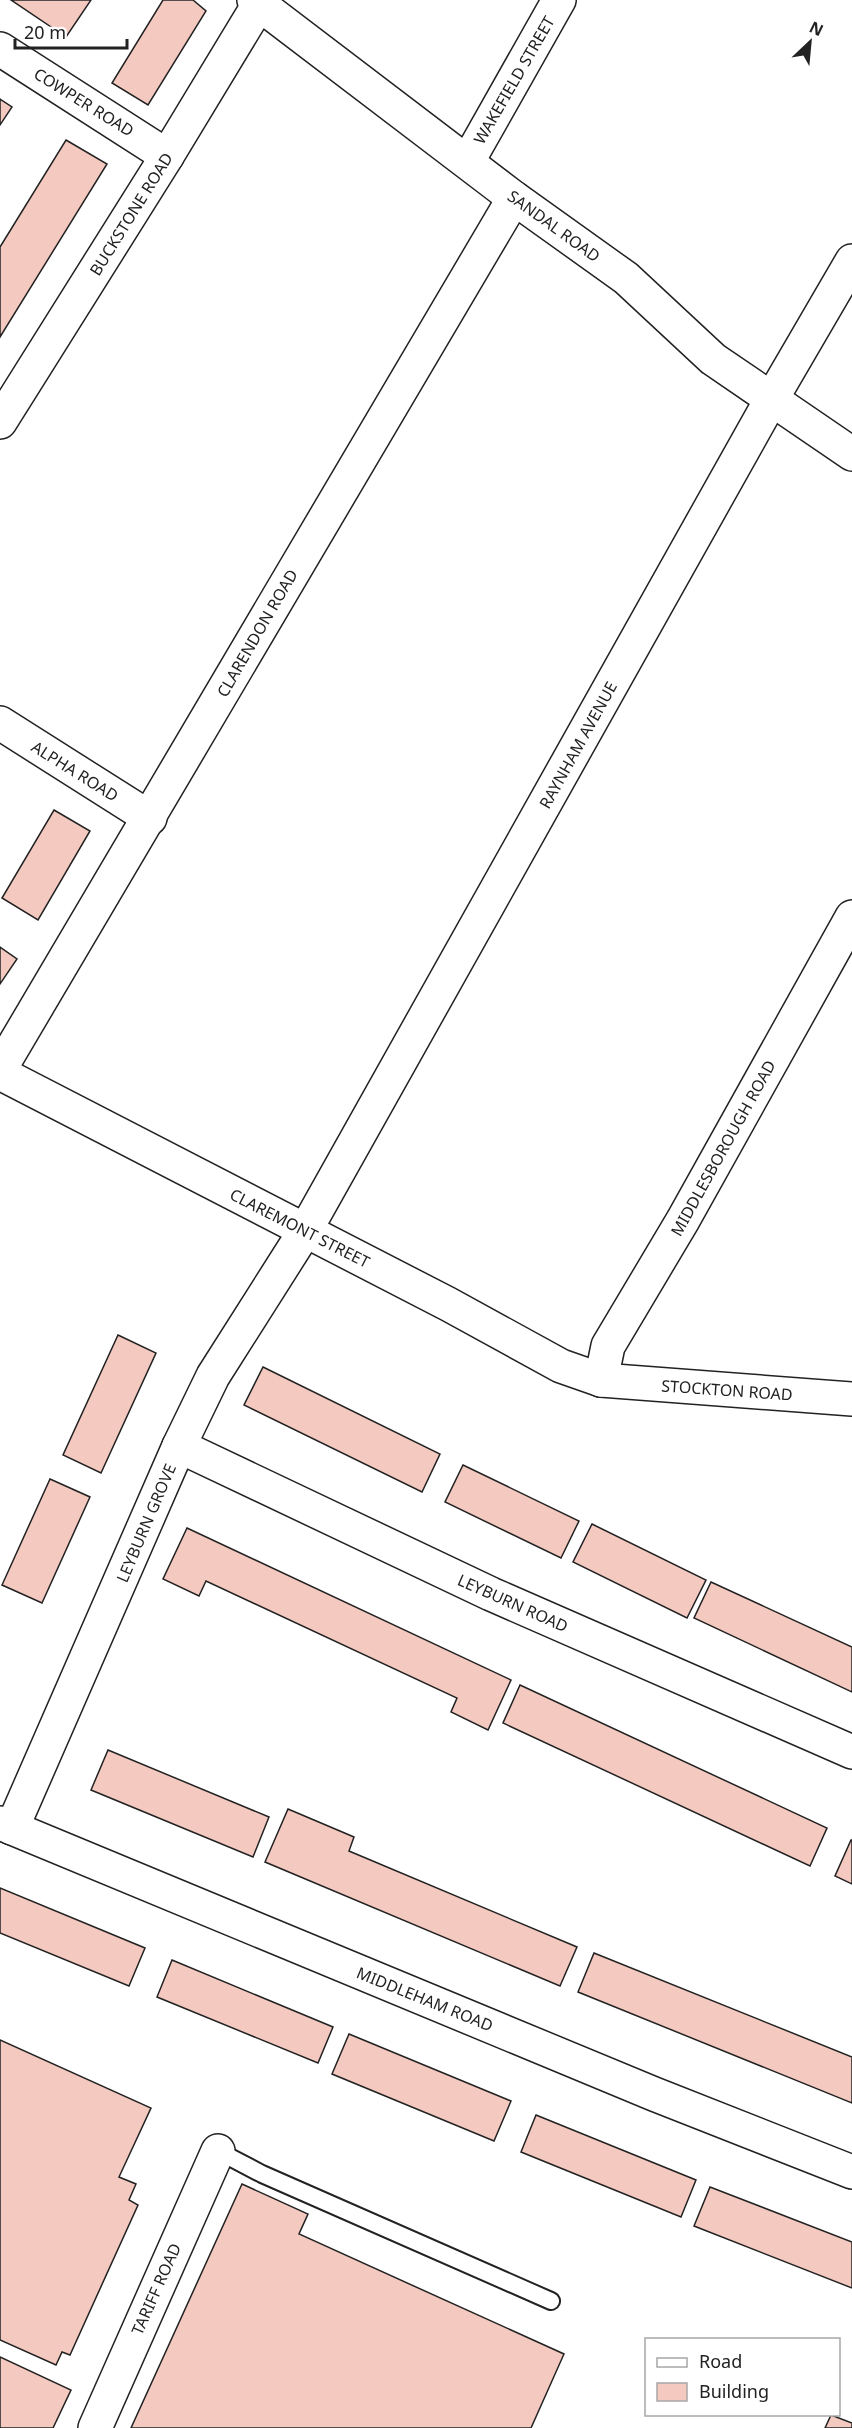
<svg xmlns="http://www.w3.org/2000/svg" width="852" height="2428" font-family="'Noto Sans',sans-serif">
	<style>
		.building { fill: #f3c9c0; stroke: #222; stroke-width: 1.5 }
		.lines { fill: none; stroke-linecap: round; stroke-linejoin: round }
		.lane-casing { stroke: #222; stroke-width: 20 }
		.street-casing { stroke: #222; stroke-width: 36 }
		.lane { stroke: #fff; stroke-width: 16 }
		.street { stroke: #fff; stroke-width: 33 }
		.labels { text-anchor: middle; stroke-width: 4.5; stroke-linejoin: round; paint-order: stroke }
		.street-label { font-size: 16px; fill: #222; stroke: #fff }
	</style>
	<rect width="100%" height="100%" fill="#fff"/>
	<g class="building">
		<polygon points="11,0 91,0 66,37"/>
		<polygon points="163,0 193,0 206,11 148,105 112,83"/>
		<polygon points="0,99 12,107 0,125"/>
		<polygon points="66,140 107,164 0,337 0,247"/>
		<polygon points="54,810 90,831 38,920 2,898"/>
		<polygon points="0,947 17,959 0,984"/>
		<polygon points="118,1335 156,1353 101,1473 63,1455"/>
		<polygon points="263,1367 440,1454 422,1492 244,1405"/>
		<polygon points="463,1465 579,1521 561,1558 445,1502"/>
		<polygon points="50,1479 90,1497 42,1603 2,1585"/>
		<polygon points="592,1524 706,1580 687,1618 573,1562"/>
		<polygon points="187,1528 511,1680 488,1730 451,1712 457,1698 206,1581 199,1596 163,1579"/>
		<polygon points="711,1582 852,1647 852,1692 694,1618"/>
		<polygon points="520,1685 827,1828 810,1866 503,1723"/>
		<polygon points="108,1750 269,1817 253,1857 91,1790"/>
		<polygon points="288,1809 354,1837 349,1851 577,1947 560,1986 265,1862"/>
		<polygon points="851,1840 852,1840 852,1884 835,1876"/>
		<polygon points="0,1888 145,1948 129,1986 0,1933"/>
		<polygon points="594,1953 852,2057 852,2103 578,1992"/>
		<polygon points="172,1960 333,2027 318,2063 157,1997"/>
		<polygon points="349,2034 511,2101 494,2141 332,2074"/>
		<polygon points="0,2040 151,2108 119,2177 136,2184 129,2200 138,2205 70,2355 62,2352 56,2365 0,2340"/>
		<polygon points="536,2115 696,2180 681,2217 521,2152"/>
		<polygon points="242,2184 308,2214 299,2234 564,2354 531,2428 131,2428"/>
		<polygon points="710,2187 852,2242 852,2288 694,2226"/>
		<polygon points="0,2357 71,2390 53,2428 0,2428"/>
		<polygon points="831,2415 852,2423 852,2428 825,2428"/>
	</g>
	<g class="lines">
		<defs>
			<polyline id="lane" points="218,2151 262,2174 551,2301"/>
			<g id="street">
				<polyline points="254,0 514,198 626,278 713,359 852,454"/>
				<polyline points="0,49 167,156"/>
				<polyline points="468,161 559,0"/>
				<polyline points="0,422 167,156 259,4"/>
				<polyline points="0,723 150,818"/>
				<polyline points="0,1069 514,198"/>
				<polyline points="0,1073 448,1304 561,1366 601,1380 852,1399"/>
				<polyline points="601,1380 608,1346 683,1220 852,917"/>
				<polyline points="179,1446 491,1594 852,1752"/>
				<polyline points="0,1823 654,2094 852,2172"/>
				<polyline points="12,1828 179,1446 213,1376 305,1231 771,400 852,261"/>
				<polyline points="95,2428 218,2151"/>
			</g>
		</defs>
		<use href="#lane" class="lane-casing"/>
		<use href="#street" class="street-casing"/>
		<use href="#lane" class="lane"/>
		<use href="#street" class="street"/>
	</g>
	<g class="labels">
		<g class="street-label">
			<text transform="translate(514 80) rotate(-60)" y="6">WAKEFIELD STREET</text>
			<text transform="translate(84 102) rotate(32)" y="6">COWPER ROAD</text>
			<text transform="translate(131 214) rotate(-58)" y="6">BUCKSTONE ROAD</text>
			<text transform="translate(554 226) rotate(36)" y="6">SANDAL ROAD</text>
			<text transform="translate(257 633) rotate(-60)" y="6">CLARENDON ROAD</text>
			<text transform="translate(578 745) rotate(-61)" y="6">RAYNHAM AVENUE</text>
			<text transform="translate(75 771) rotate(32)" y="6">ALPHA ROAD</text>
			<text transform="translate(723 1148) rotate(-61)" y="6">MIDDLESBOROUGH ROAD</text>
			<text transform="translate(300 1228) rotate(27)" y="6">CLAREMONT STREET</text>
			<text transform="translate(727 1390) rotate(4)" y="6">STOCKTON ROAD</text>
			<text transform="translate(146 1523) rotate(-67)" y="6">LEYBURN GROVE</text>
			<text transform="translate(513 1603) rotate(24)" y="6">LEYBURN ROAD</text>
			<text transform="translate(425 1999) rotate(22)" y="6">MIDDLEHAM ROAD</text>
			<text transform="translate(156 2289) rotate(-66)" y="6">TARIFF ROAD</text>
		</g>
	</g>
	<rect x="645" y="2338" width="195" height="78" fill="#ffffff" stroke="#a7a7a7" stroke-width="1.5"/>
	<rect x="657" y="2358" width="30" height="9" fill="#ffffff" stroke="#a7a7a7" stroke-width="1.5"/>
	<text x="699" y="2368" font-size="18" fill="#222222">Road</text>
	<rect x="657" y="2383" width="30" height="18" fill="#f3c9c0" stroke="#a7a7a7" stroke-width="1.5"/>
	<text x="699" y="2398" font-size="18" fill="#222222">Building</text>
	<g transform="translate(810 42) rotate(26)" stroke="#ffffff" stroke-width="4.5" paint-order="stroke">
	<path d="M0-4.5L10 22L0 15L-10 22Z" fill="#222222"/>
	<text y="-9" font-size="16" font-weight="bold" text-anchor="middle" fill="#222222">N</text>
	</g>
	<path d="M15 39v9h112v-9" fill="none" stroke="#222222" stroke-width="3"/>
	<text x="24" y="39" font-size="18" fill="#222222" stroke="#ffffff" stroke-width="4.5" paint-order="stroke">20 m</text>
</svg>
